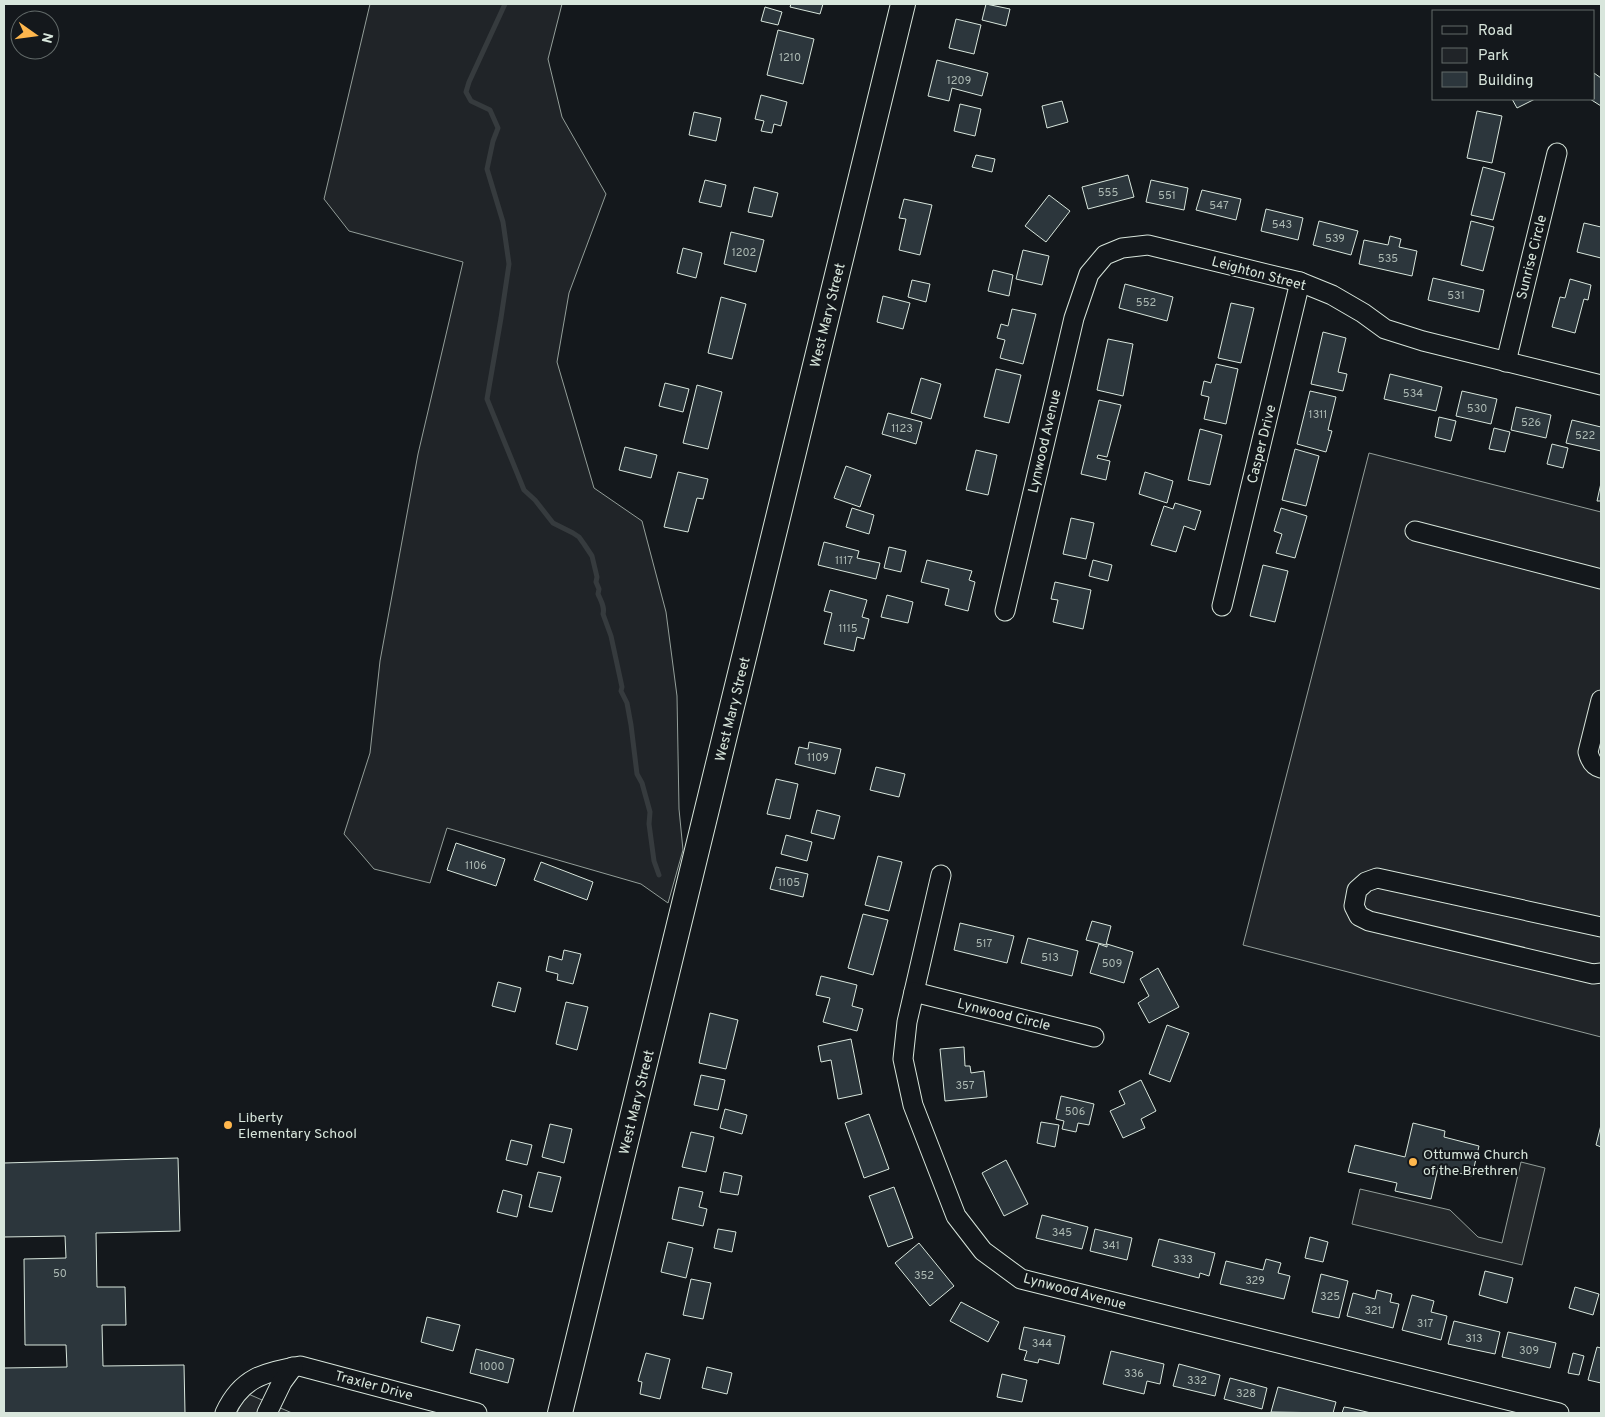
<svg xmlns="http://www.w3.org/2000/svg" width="1605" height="1417" font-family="Overpass,sans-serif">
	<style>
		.green { fill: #202428; stroke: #939e99 }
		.parking { fill: #24282b; stroke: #939e99 }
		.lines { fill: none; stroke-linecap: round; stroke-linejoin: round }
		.stream { stroke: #363b3e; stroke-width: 5 }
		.building { fill: #2c363c; stroke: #d8e6dc }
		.minor-casing { stroke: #d8e6dc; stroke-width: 21 }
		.major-casing { stroke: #d8e6dc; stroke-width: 26 }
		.minor { stroke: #14181c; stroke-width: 19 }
		.major { stroke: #14181c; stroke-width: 24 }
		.poi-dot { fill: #ffb74d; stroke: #14181c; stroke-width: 2 }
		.labels { text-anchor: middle; stroke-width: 4; stroke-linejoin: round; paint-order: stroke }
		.number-label { font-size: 11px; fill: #adbab4 }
		.street-label { font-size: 14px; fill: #d8e6dc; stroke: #14181c }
		.poi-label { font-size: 14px; fill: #d8e6dc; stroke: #14181c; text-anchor: start }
	</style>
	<rect width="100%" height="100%" fill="#14181c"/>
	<g class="green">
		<polygon points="370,4 562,4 548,59 562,117 606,194 569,293 557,362 594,488 642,521 666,612 677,696 679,809 683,850 668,903 641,884 447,828 430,883 374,869 344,834 370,753 380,661 418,454 463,262 349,231 324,199"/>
		<polygon points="1369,453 1601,512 1601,1037 1243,945"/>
	</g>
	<g class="parking">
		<polygon points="1521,1162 1545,1168 1522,1265 1352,1224 1360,1189 1450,1210 1478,1237 1502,1243"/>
		<polygon points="246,1393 292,1413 237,1413"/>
	</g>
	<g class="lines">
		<path class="stream" d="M505 4 469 82 466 92 471 101 490 110 498 128 493 141 487 169 503 222 509 264 501 318 487 399 524 490 535 500 553 523 573 533 579 537 584 544 592 556 597 577 596 582 599 589 598 594C601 601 605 607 603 614L611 636 622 687 621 691 627 703 631 725 637 774 642 783 650 812 649 824 654 861 659 875"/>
	</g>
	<g class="building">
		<polygon points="791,4 823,4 820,14 790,7"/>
		<polygon points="986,4 1010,9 1006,26 982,20"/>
		<polygon points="765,7 782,12 778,25 761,21"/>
		<polygon points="956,19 981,25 974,54 949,48"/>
		<polygon points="778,30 814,39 803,84 767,75"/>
		<polygon points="937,60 988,73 982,96 952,88 949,101 928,96"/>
		<polygon points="1594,73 1601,78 1601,106 1590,99 1594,99"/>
		<polygon points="761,95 787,102 781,126 774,124 772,133 761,131 764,121 755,119"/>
		<polygon points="1512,99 1535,99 1517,108"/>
		<polygon points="1062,101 1068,122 1047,128 1042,106"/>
		<polygon points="960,104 981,109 975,136 954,131"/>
		<polygon points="1477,111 1502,116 1492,163 1467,158"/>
		<polygon points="694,112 721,118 716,141 689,135"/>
		<polygon points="976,155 995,159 992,172 972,167"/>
		<polygon points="1483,167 1505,173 1493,220 1471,215"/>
		<polygon points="1128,175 1134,197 1088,209 1082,187"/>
		<polygon points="705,180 726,185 721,207 699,202"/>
		<polygon points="1151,180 1188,188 1184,210 1146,202"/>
		<polygon points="754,187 778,193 772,217 748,212"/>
		<polygon points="1202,190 1241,199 1236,220 1196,210"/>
		<polygon points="1049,195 1070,211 1046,242 1025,226"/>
		<polygon points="904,199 932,205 920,255 899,250 906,219 899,218"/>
		<polygon points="1266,209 1303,218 1298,240 1261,231"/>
		<polygon points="1319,221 1358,231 1351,255 1313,245"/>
		<polygon points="1471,221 1494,227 1483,271 1461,265"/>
		<polygon points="1584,223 1601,227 1601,258 1577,252"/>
		<polygon points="731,232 764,240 756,272 724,264"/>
		<polygon points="1390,236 1401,239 1399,247 1417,251 1412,276 1359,264 1364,240 1388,245"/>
		<polygon points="683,248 702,253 696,278 677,273"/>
		<polygon points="1023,250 1049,256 1042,285 1016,279"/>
		<polygon points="993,270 1013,275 1009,296 988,291"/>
		<polygon points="1433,278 1484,290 1479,312 1428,300"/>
		<polygon points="1570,279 1591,285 1588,300 1584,299 1575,333 1552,327 1560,297 1565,298"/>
		<polygon points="912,280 930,284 926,302 908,297"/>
		<polygon points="1125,284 1173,297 1167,321 1119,308"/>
		<polygon points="883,296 910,303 903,329 877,322"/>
		<polygon points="721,297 746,304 732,359 708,353"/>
		<polygon points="1231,303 1254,308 1241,363 1218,358"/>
		<polygon points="1012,309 1036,314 1023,364 1000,358 1005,340 997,338 1001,324 1008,326"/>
		<polygon points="1323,332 1346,338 1338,372 1347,374 1343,391 1311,384"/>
		<polygon points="1108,339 1133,344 1123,396 1097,390"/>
		<polygon points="1216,364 1238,369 1226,424 1204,419 1209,397 1201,395 1204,381 1211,383"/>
		<polygon points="996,369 1021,375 1009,423 984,417"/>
		<polygon points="1390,374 1442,387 1436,411 1384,399"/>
		<polygon points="921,378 941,384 931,419 911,413"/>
		<polygon points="665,383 689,389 683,412 659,406"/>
		<polygon points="697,385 722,392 708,449 683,443"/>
		<polygon points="1310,391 1336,397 1328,430 1332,431 1326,452 1297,444"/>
		<polygon points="1462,391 1497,399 1491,424 1456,416"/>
		<polygon points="1099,400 1121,405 1107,457 1098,455 1097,458 1110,461 1106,480 1081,474"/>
		<polygon points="1516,407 1551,415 1546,438 1511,430"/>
		<polygon points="888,413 922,422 916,444 882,434"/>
		<polygon points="1439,417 1456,421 1451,441 1435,437"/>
		<polygon points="1572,420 1601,427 1601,451 1566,443"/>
		<polygon points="1494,428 1510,432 1505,452 1489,449"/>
		<polygon points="1200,429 1222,435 1210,485 1188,480"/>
		<polygon points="1552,444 1568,448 1563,468 1547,464"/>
		<polygon points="625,447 657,455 651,478 619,470"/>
		<polygon points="1295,449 1319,456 1306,506 1282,500"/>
		<polygon points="976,450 997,455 988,495 966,490"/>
		<polygon points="846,466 871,475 860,507 834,498"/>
		<polygon points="678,472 708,479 703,499 697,498 688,532 664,527"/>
		<polygon points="1145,472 1173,481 1167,503 1139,494"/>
		<polygon points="1601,483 1601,501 1597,501"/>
		<polygon points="1175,503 1201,511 1195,530 1184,526 1176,552 1151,545 1164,506 1173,509"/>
		<polygon points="852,508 874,515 869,534 846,527"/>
		<polygon points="1281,508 1307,516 1295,558 1276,553 1282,534 1274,531"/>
		<polygon points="1071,518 1094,523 1086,559 1063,554"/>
		<polygon points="824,542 859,551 857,558 880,563 876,579 818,565"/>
		<polygon points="889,547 906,551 901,572 884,568"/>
		<polygon points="927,560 972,571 969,580 975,582 968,611 945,605 949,589 921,582"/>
		<polygon points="1093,560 1112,565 1108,581 1089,576"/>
		<polygon points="1263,565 1288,571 1275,622 1250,616"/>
		<polygon points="1055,582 1091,590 1083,629 1053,622 1058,600 1051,599"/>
		<polygon points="830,590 867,600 862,617 869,619 864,639 857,637 854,651 824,644 832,613 824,611"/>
		<polygon points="887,595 913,602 908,623 881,617"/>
		<polygon points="809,742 841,749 835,774 795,764 799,747 808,749"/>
		<polygon points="876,767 905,774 899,797 870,790"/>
		<polygon points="776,779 798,784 790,819 767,814"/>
		<polygon points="817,810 840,816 834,839 811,833"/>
		<polygon points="786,835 812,842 807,861 781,854"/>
		<polygon points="456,843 505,859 496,886 447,870"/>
		<polygon points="878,856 902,862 889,911 865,905"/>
		<polygon points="541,862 593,882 587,900 534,880"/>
		<polygon points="776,867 808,874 803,897 770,889"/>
		<polygon points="863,914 888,920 873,975 848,968"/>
		<polygon points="1092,921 1111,926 1106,945 1086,940"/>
		<polygon points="960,923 1014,936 1007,963 954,950"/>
		<polygon points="1028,938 1078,951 1072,976 1021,963"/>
		<polygon points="1099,944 1107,947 1107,944 1133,952 1124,983 1090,973"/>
		<polygon points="564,950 581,954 573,984 557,980 558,974 546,971 549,956 562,960"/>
		<polygon points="1158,968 1179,1007 1149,1023 1138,1003 1149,996 1140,979"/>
		<polygon points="821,976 857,985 852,1006 863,1009 857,1031 823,1022 830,998 816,995"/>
		<polygon points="498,982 521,988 515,1012 492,1006"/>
		<polygon points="566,1002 588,1007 577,1050 556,1044"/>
		<polygon points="710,1013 738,1020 726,1069 699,1063"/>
		<polygon points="1167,1025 1189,1033 1170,1082 1149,1074"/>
		<polygon points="851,1039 862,1094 838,1099 831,1060 821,1062 818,1046"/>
		<polygon points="964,1047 965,1066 970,1066 971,1073 984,1071 987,1097 945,1101 940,1049"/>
		<polygon points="701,1075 725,1080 718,1110 694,1105"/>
		<polygon points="1141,1080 1156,1111 1141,1119 1145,1128 1123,1138 1110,1111 1125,1104 1119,1091"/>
		<polygon points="1061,1096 1094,1104 1089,1125 1078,1123 1076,1132 1062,1129 1064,1121 1056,1119"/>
		<polygon points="725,1109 747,1115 742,1134 720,1128"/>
		<polygon points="869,1114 889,1169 864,1178 845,1123"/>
		<polygon points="1041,1122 1059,1125 1055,1147 1037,1143"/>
		<polygon points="1413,1123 1445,1131 1444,1137 1479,1146 1472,1176 1438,1168 1431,1199 1395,1191 1397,1183 1348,1172 1355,1145 1405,1157"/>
		<polygon points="550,1124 572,1129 564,1163 542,1157"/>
		<polygon points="1601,1125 1601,1147 1596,1145"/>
		<polygon points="691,1132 714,1137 706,1172 682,1167"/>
		<polygon points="511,1140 532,1145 527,1165 506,1160"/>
		<polygon points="178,1158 180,1231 96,1233 97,1287 125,1287 126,1325 102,1325 103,1366 184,1365 185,1413 4,1413 4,1368 67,1367 66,1345 25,1345 24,1259 66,1258 65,1236 4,1237 4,1163"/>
		<polygon points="1006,1160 1028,1204 1004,1216 982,1173"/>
		<polygon points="538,1172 561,1177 552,1212 529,1207"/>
		<polygon points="724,1172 742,1176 738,1195 720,1192"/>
		<polygon points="679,1187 703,1192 699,1207 707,1209 703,1226 672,1219"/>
		<polygon points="894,1187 913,1238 888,1247 869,1196"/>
		<polygon points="503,1190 522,1195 517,1217 497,1212"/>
		<polygon points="1042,1215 1088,1227 1082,1249 1036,1238"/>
		<polygon points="718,1229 736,1232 732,1252 714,1248"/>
		<polygon points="1095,1229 1132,1238 1127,1260 1090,1251"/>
		<polygon points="1310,1237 1328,1242 1323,1262 1305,1258"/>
		<polygon points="1159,1239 1215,1253 1209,1276 1200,1273 1199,1278 1152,1266"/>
		<polygon points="668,1242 693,1248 686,1278 661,1272"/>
		<polygon points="919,1243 954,1286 930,1306 895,1263"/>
		<polygon points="1266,1259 1281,1263 1278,1273 1290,1276 1284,1299 1220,1284 1226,1261 1263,1270"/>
		<polygon points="1485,1271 1513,1278 1507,1303 1479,1295"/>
		<polygon points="1321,1274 1348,1281 1339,1318 1312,1312"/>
		<polygon points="691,1279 711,1283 703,1319 683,1315"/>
		<polygon points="1575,1287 1599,1294 1593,1315 1569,1308"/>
		<polygon points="1377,1290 1392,1294 1390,1302 1399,1304 1393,1328 1347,1316 1353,1293 1375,1299"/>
		<polygon points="1412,1295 1434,1301 1431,1312 1447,1316 1441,1340 1402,1330"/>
		<polygon points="961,1302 999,1322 988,1342 950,1321"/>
		<polygon points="427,1317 460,1325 453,1351 421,1342"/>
		<polygon points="1454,1321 1500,1332 1495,1354 1448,1344"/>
		<polygon points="1024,1327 1065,1336 1059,1364 1039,1359 1038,1363 1024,1360 1027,1351 1019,1349"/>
		<polygon points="1508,1332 1556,1343 1550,1368 1502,1357"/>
		<polygon points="1597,1347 1601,1348 1601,1383 1588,1380"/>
		<polygon points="476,1349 514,1359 508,1383 470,1373"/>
		<polygon points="1111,1351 1164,1364 1160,1384 1147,1381 1144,1394 1103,1384"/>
		<polygon points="646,1353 670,1359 660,1399 640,1394 642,1382 638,1381"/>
		<polygon points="1573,1353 1584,1356 1579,1375 1568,1373"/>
		<polygon points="1179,1364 1220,1375 1215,1396 1173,1386"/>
		<polygon points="707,1367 732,1373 727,1394 702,1388"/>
		<polygon points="1002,1374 1027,1380 1022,1402 997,1397"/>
		<polygon points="1230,1378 1267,1388 1262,1409 1224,1399"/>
		<polygon points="1278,1387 1336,1402 1333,1413 1271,1412"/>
		<polygon points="1344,1407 1350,1408 1371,1413 1342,1413"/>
	</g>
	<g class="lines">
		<defs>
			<g id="minor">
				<polyline points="1506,362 1557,153"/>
				<polyline points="1415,531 1601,579"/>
				<polyline points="1222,606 1300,282"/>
				<polyline points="1005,611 1074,318 1089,274 1105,255 1122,248 1148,245 1300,282 1332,295 1363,313 1385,329 1423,341 1601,385"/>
				<path d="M1601 700 1588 752C1590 760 1593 766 1601 768"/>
				<polyline points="941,875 907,1022 903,1059 913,1105 956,1216 983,1251 1021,1279 1559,1413"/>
				<polyline points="1601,927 1377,878 1366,882 1357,890 1354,906 1359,916 1369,921 1593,974 1601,973"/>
				<polyline points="914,992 1094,1037"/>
				<path d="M225 1413C241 1378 264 1372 300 1366L477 1413"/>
				<polyline points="267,1413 282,1382 293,1367"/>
			</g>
			<polyline id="major" points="560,1413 903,4"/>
		</defs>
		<use href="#minor" class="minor-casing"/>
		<use href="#major" class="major-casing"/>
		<use href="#minor" class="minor"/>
		<use href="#major" class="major"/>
	</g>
	<g class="poi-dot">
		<circle cx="228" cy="1125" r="5"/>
		<circle cx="1413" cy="1162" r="5"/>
	</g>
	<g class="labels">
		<g class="number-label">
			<text x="790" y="61">1210</text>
			<text x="959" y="84">1209</text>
			<text x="1108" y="196">555</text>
			<text x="1167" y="199">551</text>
			<text x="1219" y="209">547</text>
			<text x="1282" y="228">543</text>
			<text x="1335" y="242">539</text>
			<text x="744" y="256">1202</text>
			<text x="1388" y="262">535</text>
			<text x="1456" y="299">531</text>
			<text x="1146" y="306">552</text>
			<text x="1413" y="397">534</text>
			<text x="1477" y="412">530</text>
			<text x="1318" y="418">1311</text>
			<text x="1531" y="426">526</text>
			<text x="902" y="432">1123</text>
			<text x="1585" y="439">522</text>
			<text x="844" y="564">1117</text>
			<text x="848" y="632">1115</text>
			<text x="818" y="761">1109</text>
			<text x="476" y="869">1106</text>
			<text x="789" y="886">1105</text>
			<text x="984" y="947">517</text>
			<text x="1050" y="961">513</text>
			<text x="1112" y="967">509</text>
			<text x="965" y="1089">357</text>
			<text x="1075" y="1115">506</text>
			<text x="1062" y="1236">345</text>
			<text x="1111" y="1249">341</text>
			<text x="1183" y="1263">333</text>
			<text x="60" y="1277">50</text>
			<text x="924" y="1279">352</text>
			<text x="1255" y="1284">329</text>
			<text x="1330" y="1300">325</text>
			<text x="1373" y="1314">321</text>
			<text x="1425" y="1327">317</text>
			<text x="1474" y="1342">313</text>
			<text x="1042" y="1347">344</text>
			<text x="1529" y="1354">309</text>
			<text x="492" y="1370">1000</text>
			<text x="1134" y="1377">336</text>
			<text x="1197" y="1384">332</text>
			<text x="1246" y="1397">328</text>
		</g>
		<g class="street-label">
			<text transform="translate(1531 257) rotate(-76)" y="5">Sunrise Circle</text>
			<text transform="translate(1259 273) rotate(15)" y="5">Leighton Street</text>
			<text transform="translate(827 315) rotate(-76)" y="5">West Mary Street</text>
			<text transform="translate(1044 441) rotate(-77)" y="5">Lynwood Avenue</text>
			<text transform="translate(1261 444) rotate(-76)" y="5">Casper Drive</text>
			<text transform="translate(732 709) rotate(-76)" y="5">West Mary Street</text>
			<text transform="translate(1004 1014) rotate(14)" y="5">Lynwood Circle</text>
			<text transform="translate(636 1102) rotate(-76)" y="5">West Mary Street</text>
			<text transform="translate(1075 1291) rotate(15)" y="5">Lynwood Avenue</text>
			<text transform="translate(374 1385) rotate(15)" y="5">Traxler Drive</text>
		</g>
		<g class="poi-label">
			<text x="238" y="1122">Liberty<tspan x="238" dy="16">Elementary School</tspan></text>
			<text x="1423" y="1159">Ottumwa Church<tspan x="1423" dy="16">of the Brethren</tspan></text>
		</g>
	</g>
	<rect width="1605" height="1417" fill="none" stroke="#d8e6dc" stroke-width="10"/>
	<rect x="1432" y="10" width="162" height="90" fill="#14181c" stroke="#626a69"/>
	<rect x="1442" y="26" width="25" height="8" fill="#14181c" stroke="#626a69"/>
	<text x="1478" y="35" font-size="15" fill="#d8e6dc">Road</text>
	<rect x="1442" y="48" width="25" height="15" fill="#202428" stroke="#626a69"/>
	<text x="1478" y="60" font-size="15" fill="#d8e6dc">Park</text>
	<rect x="1442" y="72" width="25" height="15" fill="#2c363c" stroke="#626a69"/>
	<text x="1478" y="85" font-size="15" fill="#d8e6dc">Building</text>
	<g transform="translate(35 35) rotate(104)"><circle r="24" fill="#14181c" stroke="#626a69"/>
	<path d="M0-4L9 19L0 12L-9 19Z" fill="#ffb74d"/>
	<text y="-8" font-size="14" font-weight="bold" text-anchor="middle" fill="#d8e6dc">N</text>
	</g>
</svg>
